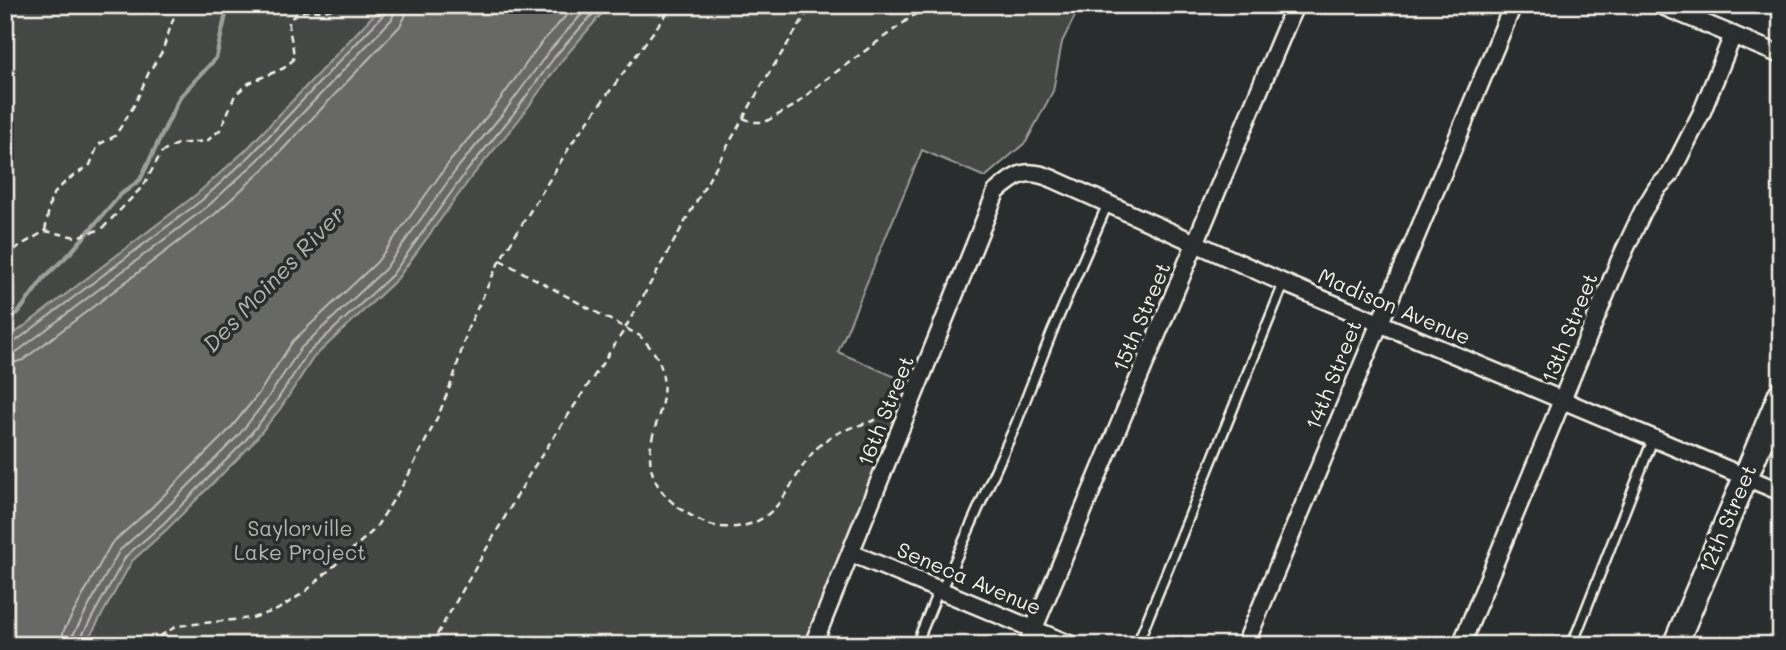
<svg xmlns="http://www.w3.org/2000/svg" width="1786" height="650" font-family="Mali,sans-serif">
	<style>
		.green { fill: #444645; stroke: #9c9c96; stroke-width: 2 }
		.water { fill: #676866; stroke: #9f9f9a; stroke-width: 2 }
		.lines { fill: none; stroke-linecap: round; stroke-linejoin: round }
		.shore { stroke: #bcbab4; stroke-width: 2 }
		.stream { stroke: #9f9f9a; stroke-width: 4.5 }
		.lane-casing { stroke: #f4f1e8; stroke-width: 13 }
		.street-casing { stroke: #f4f1e8; stroke-width: 21 }
		.secondary-casing { stroke: #f4f1e8; stroke-width: 28 }
		.path { stroke: #f4f1e8; stroke-width: 2.5; stroke-dasharray: 7 5; stroke-linecap: butt }
		.lane { stroke: #2a2d2e; stroke-width: 8 }
		.street { stroke: #2a2d2e; stroke-width: 16 }
		.secondary { stroke: #2a2d2e; stroke-width: 23 }
		.labels { text-anchor: middle; stroke-width: 7; stroke-linejoin: round; paint-order: stroke }
		.street-label { font-size: 21px; fill: #f4f1e8; stroke: #2a2d2e }
		.park-label { font-size: 21px; fill: #b6b5af; stroke: #2a2d2e }
		.water-label { font-size: 23px; font-style: italic; fill: #b5b3ae; stroke: #2a2d2e }
	</style>
	<rect width="100%" height="100%" fill="#2a2d2e"/>
	<filter id="ink" filterUnits="userSpaceOnUse"><feTurbulence type="fractalNoise" baseFrequency=".0143" numOctaves="2"/><feDisplacementMap in="SourceGraphic" scale="14" xChannelSelector="R" yChannelSelector="G"/><feConvolveMatrix kernelMatrix="1 2 1 2 8 2 1 2 1" color-interpolation-filters="sRGB"/></filter>
	<g filter="url(#ink)">
		<g class="green">
			<polygon points="5,5 383,5 246,150 197,194 5,341"/>
			<polygon points="609,5 1080,6 1062,42 1053,91 1026,142 985,177 922,150 838,352 907,382 903,400 803,645 85,645 132,561 167,529 249,447 280,409 313,358 397,279 472,176 518,121 562,60"/>
		</g>
		<polygon class="water" points="383,5 609,5 562,60 518,121 472,176 397,279 313,358 280,409 249,447 167,529 132,561 85,645 5,645 5,341 197,194 246,150"/>
		<g class="lines">
			<g class="shore">
				<polyline points="5,346 12,344 202,200 251,155 385,13 388,5"/>
				<polyline points="5,355 18,351 208,206 257,161 392,19 396,5"/>
				<polyline points="5,365 23,360 215,214 264,169 400,26 405,17 407,5"/>
				<polyline points="60,645 64,630 111,544 149,510 230,429 259,393 293,341 377,262 451,160 497,104 541,43 576,5"/>
				<polyline points="71,645 73,635 119,551 157,517 238,436 267,399 301,348 385,269 459,166 505,111 550,50 590,5"/>
				<polyline points="80,645 80,639 126,556 163,524 244,442 274,405 307,354 392,275 466,172 512,116 556,55 601,5"/>
			</g>
			<polyline class="stream" points="5,318 18,313 44,278 72,251 120,195 140,180 180,97 216,58 228,5"/>
			<defs>
				<g id="lane">
					<polyline points="916,645 939,589 945,583 1016,424 1052,332 1108,203"/>
					<polyline points="1137,645 1284,283"/>
					<polyline points="1572,645 1653,439"/>
				</g>
				<g id="street">
					<polyline points="1660,5 1781,55"/>
					<polyline points="851,553 1071,645"/>
					<path d="M813 645 996 192C1017 173 1027 168 1053 179L1284 283 1781 492"/>
					<polyline points="1027,645 1295,5"/>
					<polyline points="1245,645 1513,5"/>
					<polyline points="1461,645 1619,262 1643,211 1657,188 1670,175 1701,114 1733,35"/>
				</g>
				<polyline id="secondary" points="1675,645 1781,393"/>
			</defs>
			<use href="#lane" class="lane-casing"/>
			<use href="#street" class="street-casing"/>
			<use href="#secondary" class="secondary-casing"/>
			<g class="path">
				<polyline points="743,118 753,122 765,122 794,106 821,83 928,5"/>
				<polyline points="45,231 51,197 66,181 90,165 98,145 115,136 135,104 149,72 162,52 178,5"/>
				<path d="M5 258 18 247 45 231 76 237 102 229 144 185 161 153 177 144 207 141 221 129 235 95 249 83 284 68 293 60C295 45 288 35 289 20 311 0 318 20 339 5"/>
				<path d="M500 260 640 336C650 347 660 357 662 372 667 394 659 414 653 435 642 477 663 501 699 520 716 530 743 530 761 519 787 504 796 469 817 448 842 423 868 428 893 411"/>
				<polyline points="151,645 160,636 177,626 252,618 277,610 305,592 375,529 407,478 439,414 454,376 468,328 500,260 574,140 673,5"/>
				<polyline points="431,645 532,470 623,332 763,83 812,5"/>
			</g>
			<use href="#lane" class="lane"/>
			<use href="#street" class="street"/>
			<use href="#secondary" class="secondary"/>
		</g>
	</g>
	<g class="labels">
		<g class="street-label">
			<text transform="translate(1394 307) rotate(23)" y="7">Madison Avenue</text>
			<text transform="translate(1142 317) rotate(-67)" y="7">15th Street</text>
			<text transform="translate(1570 328) rotate(-68)" y="7">13th Street</text>
			<text transform="translate(1334 375) rotate(-68)" y="7">14th Street</text>
			<text transform="translate(886 411) rotate(-68)" y="7">16th Street</text>
			<text transform="translate(1728 519) rotate(-67)" y="7">12th Street</text>
			<text transform="translate(969 579) rotate(23)" y="7">Seneca Avenue</text>
		</g>
		<g class="park-label">
			<text x="300" y="536">Saylorville<tspan x="300" dy="24">Lake Project</tspan></text>
		</g>
		<g class="water-label">
			<text transform="translate(274 279) rotate(-46)" y="8">Des Moines River</text>
		</g>
	</g>
	<rect width="1786" height="650" fill="none" stroke="#2a2d2e" stroke-width="28"/>
	<rect x="14" y="14" width="1758" height="622" fill="none" stroke="#f4f1e8" stroke-width="2.5" filter="url(#ink)"/>
</svg>
